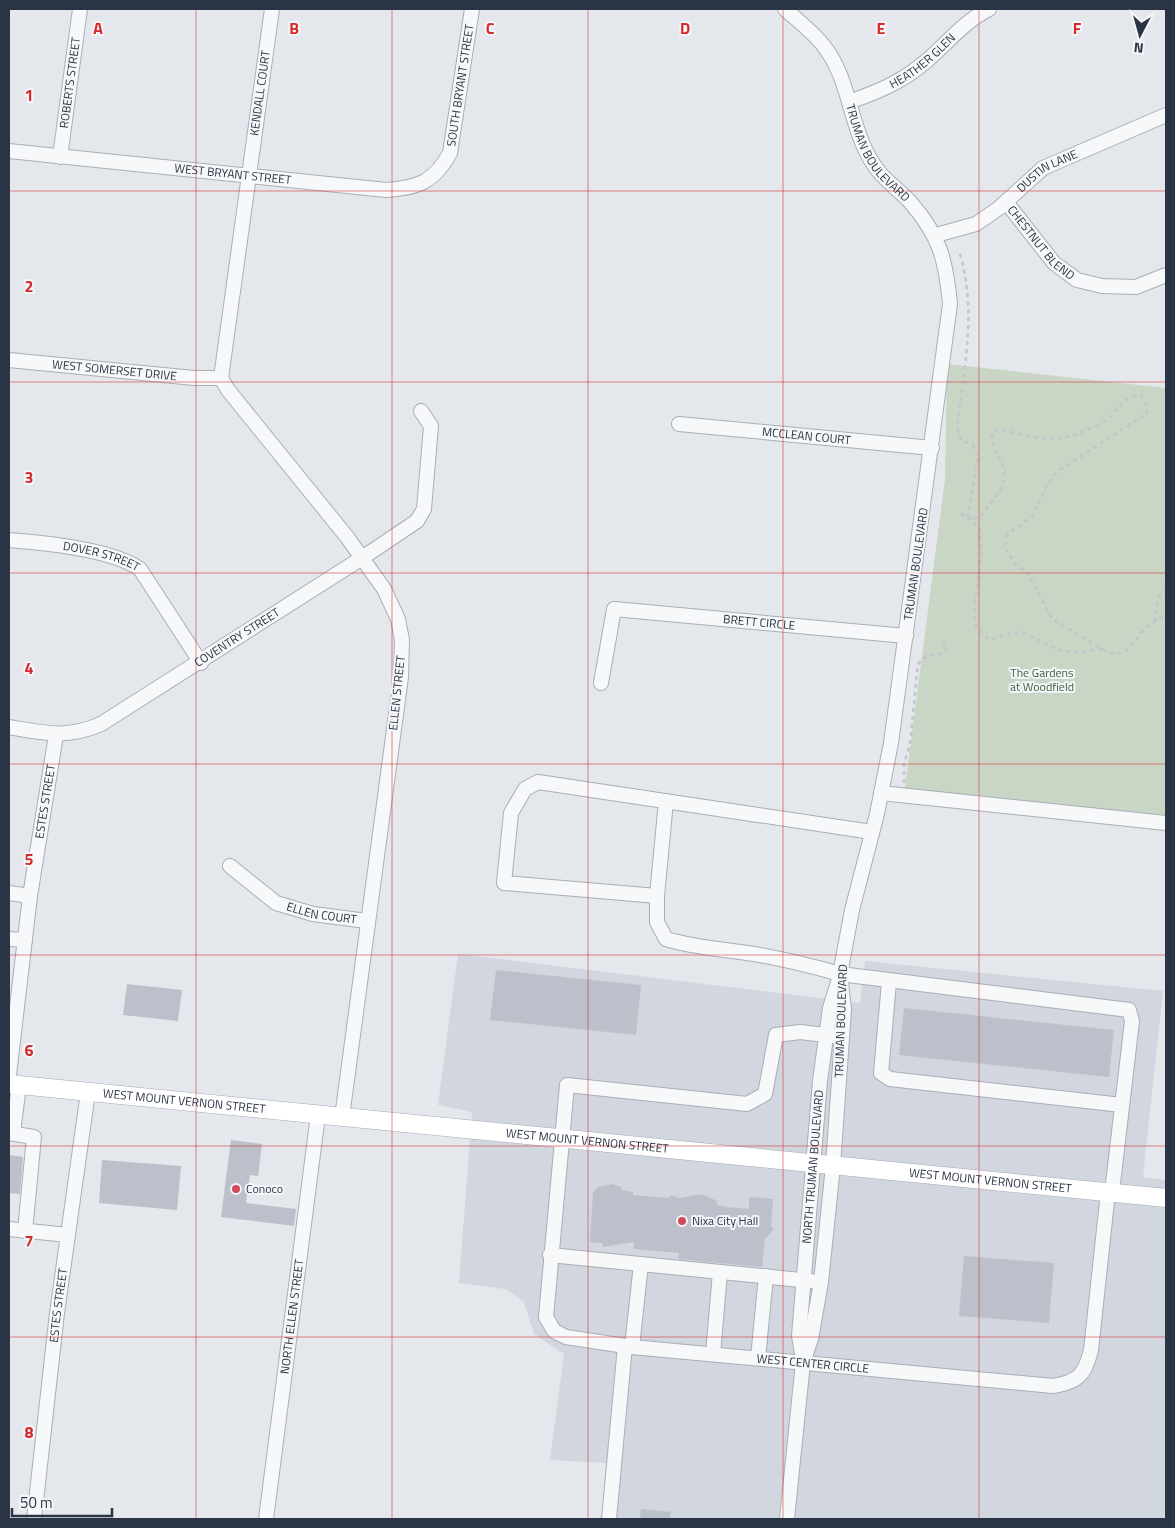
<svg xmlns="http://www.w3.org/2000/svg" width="1175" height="1528" font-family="'Titillium Web',sans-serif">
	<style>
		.built { fill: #d2d6de }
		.green { fill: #c9d6c5 }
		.building { fill: #bbc0ca }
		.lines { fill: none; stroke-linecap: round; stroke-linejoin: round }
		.minor-casing { stroke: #a9aeb7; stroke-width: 16 }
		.major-casing { stroke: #a3abb8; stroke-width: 19 }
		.path { stroke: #c2c5cb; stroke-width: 2.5; stroke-dasharray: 4 4; stroke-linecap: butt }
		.minor { stroke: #f7f8fa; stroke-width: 14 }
		.major { stroke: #fff; stroke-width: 18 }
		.grid { fill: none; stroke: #d62828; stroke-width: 1; stroke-opacity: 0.55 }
		.poi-dot { fill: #d1495b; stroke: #f4f6f9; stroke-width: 2 }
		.labels { text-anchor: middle; stroke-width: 4; stroke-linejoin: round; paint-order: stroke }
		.street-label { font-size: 12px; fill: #2b3445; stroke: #f4f6f9 }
		.park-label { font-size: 12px; fill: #3f6138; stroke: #f4f6f9 }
		.poi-label { font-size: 12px; fill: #2b3445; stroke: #f4f6f9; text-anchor: start }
		.grid-label { font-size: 16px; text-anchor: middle; font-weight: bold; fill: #d62828; stroke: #f4f6f9; stroke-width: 4; stroke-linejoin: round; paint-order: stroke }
	</style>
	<rect width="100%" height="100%" fill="#e4e7ec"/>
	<polygon class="built" points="458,954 860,1003 865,961 1163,991 1143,1177 1166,1180 1166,1519 602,1519 606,1463 550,1460 564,1354 534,1334 524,1302 505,1289 459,1283 472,1112 438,1105"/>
	<polygon class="green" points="947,364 1166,388 1166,817 892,789 905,787 945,479"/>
	<g class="building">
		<polygon points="496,970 641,985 636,1035 490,1020"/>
		<polygon points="127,984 182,990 178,1021 123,1015"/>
		<polygon points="904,1008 1114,1030 1109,1077 899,1055"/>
		<polygon points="231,1140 262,1144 258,1176 250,1175 246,1203 296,1209 294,1226 221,1217"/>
		<polygon points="9,1155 23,1157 20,1194 9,1193"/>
		<polygon points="102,1160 181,1166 177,1210 99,1203"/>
		<polygon points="612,1184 621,1187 622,1190 633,1192 633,1195 669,1198 671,1195 679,1198 702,1194 717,1201 717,1205 727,1207 749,1209 749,1197 773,1199 771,1226 774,1229 765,1239 762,1267 678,1259 679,1253 634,1249 634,1242 603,1247 602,1243 590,1242 593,1192 598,1187"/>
		<polygon points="964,1256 1054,1263 1049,1323 959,1316"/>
		<polygon points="641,1509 671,1512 670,1519 640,1519"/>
	</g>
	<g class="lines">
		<defs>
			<g id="minor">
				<polyline points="272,9 221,378 228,390 347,537 384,589 398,619 402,640 401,677 342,1117"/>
				<path id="s1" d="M785 9C798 21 816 34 826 49 851 83 850 130 874 165 883 180 900 190 911 203 940 236 946 261 950 304L891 743 877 814 852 910 840 974 844 1009 833 1166 821 1282 811 1339 803 1362 787 1519"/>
				<path id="s2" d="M849 102C877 92 900 83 924 63 946 45 963 22 989 9"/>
				<path id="s3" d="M9 151 386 190C418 188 434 182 450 153L472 9"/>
				<path id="s4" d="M60 157 80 9"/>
				<path id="s5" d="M1006 202 1054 263 1077 280 1102 286 1136 287 1166 275"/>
				<path id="s6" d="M936 235 976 224 999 208 1043 168 1166 115"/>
				<path id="s7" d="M9 360 194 378H221"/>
				<path id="s8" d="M679 424 932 448"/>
				<path id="s9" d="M9 540C45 543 111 549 140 569L201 663"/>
				<path id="s10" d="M601 683 614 609 906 636"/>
				<path id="s11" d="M9 727C44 733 67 739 101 724L362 558 417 521 424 509 431 426 421 411"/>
				<polyline points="881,793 1166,823"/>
				<path d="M666 801 657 896V922L666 939C695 948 724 949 754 954 783 959 812 966 840 974L1129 1010 1132 1021 1112 1192"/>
				<path id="s12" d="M230 866 276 903 313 914 367 921"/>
				<polyline points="9,893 30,896"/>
				<polyline points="657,896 504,883 511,813 525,789 538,782 872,832"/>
				<polyline points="9,939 25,940"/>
				<polyline points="889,982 881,1073 890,1079 1122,1105"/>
				<path id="s13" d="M842 1037 800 1032 776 1035 765 1094 747 1104 567 1085 546 1317 554 1331 566 1337 632 1347 1053 1386C1078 1382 1085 1375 1091 1350L1108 1192"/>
				<path id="s14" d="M9 1075 30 896 56 735"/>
				<polyline points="9,1133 34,1137 25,1231"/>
				<polyline points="13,1133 19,1085"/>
				<polyline points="9,1229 68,1235"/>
				<polyline points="550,1255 811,1281"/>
				<polyline points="632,1347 641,1264"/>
				<polyline points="713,1354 720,1272"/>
				<polyline points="758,1358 766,1276"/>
				<path id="s15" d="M803 1360 799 1336 820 1081 830 1008 838 982"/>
				<path id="s16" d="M34 1519 57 1313 88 1092"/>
				<path id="s17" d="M266 1519 318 1115"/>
				<polyline points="609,1519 625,1346"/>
			</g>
			<g id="major">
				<path id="s18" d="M9 1084 1166 1198"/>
			</g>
		</defs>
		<use href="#minor" class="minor-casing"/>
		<use href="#major" class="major-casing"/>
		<g class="path">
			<path d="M960 254C977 311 964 369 957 427L961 440 973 445 978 457 968 517C978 520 982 516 987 508 991 501 998 496 1001 489 1013 464 991 455 992 433L999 429C1034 437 1053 446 1089 429 1094 427 1101 424 1106 421 1119 410 1122 395 1141 396L1148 408 1146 414 1058 471 1049 481 1033 515 1007 535 1005 548 1017 566 1027 572 1052 619 1109 653C1130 657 1134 639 1146 628 1152 622 1159 619 1166 616"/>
			<polyline points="961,514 968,517 980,530 981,556 975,607 976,628 990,640 1014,632 1026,634 1061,651 1082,652 1102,649"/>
			<polyline points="1155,621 1158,597 1166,591"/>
			<polyline points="904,783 904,764 910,744 918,664 927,656 946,653 944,641"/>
		</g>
		<use href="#minor" class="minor"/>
		<use href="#major" class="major"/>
	</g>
	<path class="grid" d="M196 9V1519M392 9V1519M588 9V1519M783 9V1519M979 9V1519M9 191H1166M9 382H1166M9 573H1166M9 764H1166M9 955H1166M9 1146H1166M9 1337H1166"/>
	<g class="poi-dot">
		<circle cx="236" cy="1189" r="5"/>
		<circle cx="682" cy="1221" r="5"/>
	</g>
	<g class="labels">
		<g class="street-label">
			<text dy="4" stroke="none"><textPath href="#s2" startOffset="85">HEATHER GLEN</textPath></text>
			<text dy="4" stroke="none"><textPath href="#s4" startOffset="75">ROBERTS STREET</textPath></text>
			<text dy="4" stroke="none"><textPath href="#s3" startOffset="526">SOUTH BRYANT STREET</textPath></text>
			<text transform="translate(260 93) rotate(-82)" y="4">KENDALL COURT</text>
			<text dy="4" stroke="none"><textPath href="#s1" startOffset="175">TRUMAN BOULEVARD</textPath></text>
			<text dy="4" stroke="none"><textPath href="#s6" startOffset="131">DUSTIN LANE</textPath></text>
			<text dy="4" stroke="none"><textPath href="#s3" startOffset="225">WEST BRYANT STREET</textPath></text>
			<text dy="4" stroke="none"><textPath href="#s5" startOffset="54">CHESTNUT BLEND</textPath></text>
			<text dy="4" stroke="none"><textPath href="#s7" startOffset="106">WEST SOMERSET DRIVE</textPath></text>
			<text dy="4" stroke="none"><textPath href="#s8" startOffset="128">MCCLEAN COURT</textPath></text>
			<text dy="4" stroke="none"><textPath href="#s9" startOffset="94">DOVER STREET</textPath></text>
			<text transform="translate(916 564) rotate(-82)" y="4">TRUMAN BOULEVARD</text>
			<text dy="4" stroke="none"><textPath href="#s10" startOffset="221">BRETT CIRCLE</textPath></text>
			<text dy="4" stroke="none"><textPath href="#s11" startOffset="255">COVENTRY STREET</textPath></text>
			<text transform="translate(397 693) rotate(-84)" y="4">ELLEN STREET</text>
			<text dy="4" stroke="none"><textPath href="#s14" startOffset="276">ESTES STREET</textPath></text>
			<text dy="4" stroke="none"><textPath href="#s12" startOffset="106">ELLEN COURT</textPath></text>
			<text transform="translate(841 1021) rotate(-88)" y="4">TRUMAN BOULEVARD</text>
			<text dy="4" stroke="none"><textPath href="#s18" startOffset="176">WEST MOUNT VERNON STREET</textPath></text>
			<text dy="4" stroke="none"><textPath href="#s18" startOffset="581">WEST MOUNT VERNON STREET</textPath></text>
			<text dy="4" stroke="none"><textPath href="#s15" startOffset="194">NORTH TRUMAN BOULEVARD</textPath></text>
			<text dy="4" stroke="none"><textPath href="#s18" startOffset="986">WEST MOUNT VERNON STREET</textPath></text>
			<text dy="4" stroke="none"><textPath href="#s16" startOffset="215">ESTES STREET</textPath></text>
			<text dy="4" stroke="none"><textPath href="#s17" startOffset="204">NORTH ELLEN STREET</textPath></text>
			<text dy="4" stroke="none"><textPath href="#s13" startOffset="839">WEST CENTER CIRCLE</textPath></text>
		</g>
		<g class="park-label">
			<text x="1042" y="677">The Gardens<tspan x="1042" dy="14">at Woodfield</tspan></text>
		</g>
		<g class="poi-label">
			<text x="246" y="1193">Conoco</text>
			<text x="692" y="1225">Nixa City Hall</text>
		</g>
	</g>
	<g class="grid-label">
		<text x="98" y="34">A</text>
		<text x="294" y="34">B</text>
		<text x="490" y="34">C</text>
		<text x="685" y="34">D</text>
		<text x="881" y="34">E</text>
		<text x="1077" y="34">F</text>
		<text x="29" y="101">1</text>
		<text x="29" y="292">2</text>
		<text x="29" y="483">3</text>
		<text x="29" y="674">4</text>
		<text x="29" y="865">5</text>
		<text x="29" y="1056">6</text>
		<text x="29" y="1247">7</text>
		<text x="29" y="1438">8</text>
	</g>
	<rect width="1175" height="1528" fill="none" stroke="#2b3445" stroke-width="20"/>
	<g transform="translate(1140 35) rotate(186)" stroke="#f4f6f9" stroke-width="4" paint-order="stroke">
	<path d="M0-4L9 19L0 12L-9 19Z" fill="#2b3445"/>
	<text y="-8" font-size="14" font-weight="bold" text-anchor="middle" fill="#2b3445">N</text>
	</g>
	<path d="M12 1508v8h100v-8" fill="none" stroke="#2b3445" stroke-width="2.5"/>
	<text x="20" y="1508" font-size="15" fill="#2b3445" stroke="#f4f6f9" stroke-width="4" paint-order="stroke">50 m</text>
</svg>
